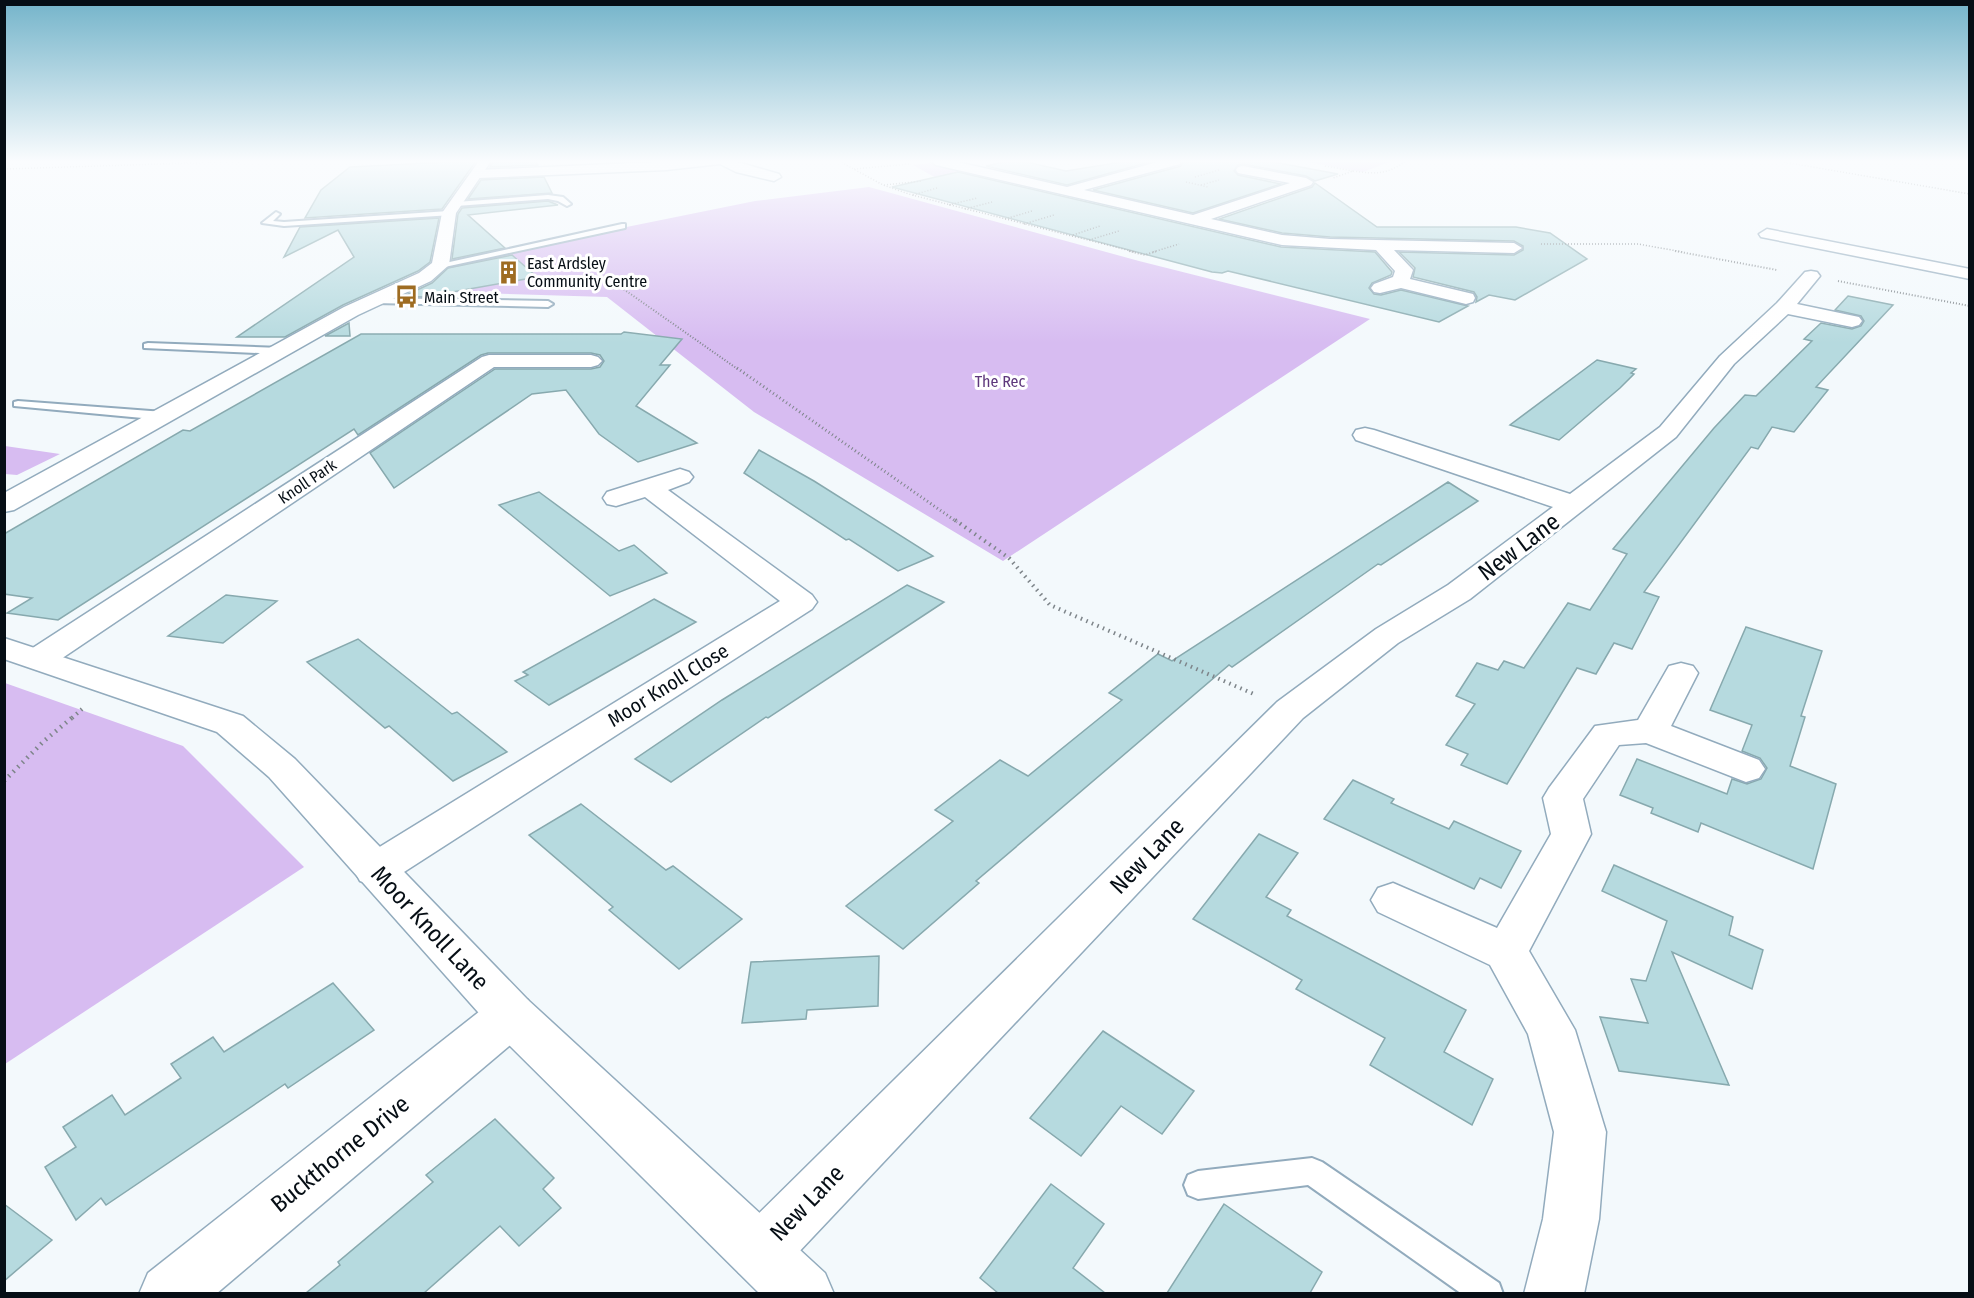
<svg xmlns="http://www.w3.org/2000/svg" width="1974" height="1298" font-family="'Fira Sans Condensed',sans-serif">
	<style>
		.green { fill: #d7bcf1 }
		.building { fill: #b6dadf; stroke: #87a9ae; stroke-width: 1.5 }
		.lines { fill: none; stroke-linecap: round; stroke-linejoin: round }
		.service-casing { stroke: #92abbd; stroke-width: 4 }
		.minor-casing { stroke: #92abbd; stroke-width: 3 }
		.tertiary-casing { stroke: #92abbd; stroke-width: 3 }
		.path-far4 { stroke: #7e858a; stroke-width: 1.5; stroke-dasharray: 1 2; stroke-linecap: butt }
		.path-far3 { stroke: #7e858a; stroke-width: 2; stroke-dasharray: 1 2; stroke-linecap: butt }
		.path-far2 { stroke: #7e858a; stroke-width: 3; stroke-dasharray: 1 3; stroke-linecap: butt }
		.path-far1 { stroke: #7e858a; stroke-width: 4; stroke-dasharray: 1.5 4.5; stroke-linecap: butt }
		.path { stroke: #7e858a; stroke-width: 4.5; stroke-dasharray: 1.5 5; stroke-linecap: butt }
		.service { fill: #fff; fill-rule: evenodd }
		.minor { fill: #fff; fill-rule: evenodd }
		.tertiary { fill: #fff; fill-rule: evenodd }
		.labels { text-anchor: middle; stroke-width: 6; stroke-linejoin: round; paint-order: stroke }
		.far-poi-label { font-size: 16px; fill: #060e15; stroke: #fff; text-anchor: start }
		.far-park-label { font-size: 16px; fill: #5e387c; stroke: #fff }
		.far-street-label { font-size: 16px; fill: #060e15; stroke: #fff }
		.street-label { font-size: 20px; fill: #060e15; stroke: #fff }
		.near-street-label { font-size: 24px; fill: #060e15; stroke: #fff }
	</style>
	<rect width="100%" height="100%" fill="#f3f9fc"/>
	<g class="green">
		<polygon points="1301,161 1392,161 1363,172"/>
		<polygon points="929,163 976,174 938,179 913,165"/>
		<polygon points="869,187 1139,261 1370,319 1003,561 754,412 607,297 415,291 457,270 463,260 755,201"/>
		<polygon points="5,446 60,454 17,475 5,474"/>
		<polygon points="5,683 183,746 304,867 5,1064"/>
	</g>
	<g class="building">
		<polygon points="468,161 476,161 442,209 305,218 321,190 350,167"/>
		<polygon points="493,161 536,161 538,165 490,167"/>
		<polygon points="1009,161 1022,161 1066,171 1128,161 1153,161 1067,185 986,166"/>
		<polygon points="1183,161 1268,161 1338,174 1315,181 1306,176 1243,164 1238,165 1234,171 1238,175 1281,184 1193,213 1093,190 1181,166"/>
		<polygon points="958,172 1281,247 1375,252 1392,272 1391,275 1372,283 1369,288 1374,294 1381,295 1401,290 1468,306 1439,322 1228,271 1222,273 1212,272 892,187"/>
		<polygon points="544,177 552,193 468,199 481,180"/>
		<polygon points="1315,183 1377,227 1516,227 1550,233 1587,259 1515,300 1489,295 1476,302 1477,297 1474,292 1413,277 1415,268 1399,252 1514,255 1523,250 1523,246 1514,241 1330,237 1282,233 1219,219 1312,187"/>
		<polygon points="548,201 558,205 468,215 505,248 452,259 458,214 462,208"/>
		<polygon points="439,218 430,262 418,271 343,305 285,337 237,337 354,257 338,230 284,257 300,227"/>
		<polygon points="512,255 537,277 424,297 404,296 432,283 448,268"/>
		<polygon points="1848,296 1893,305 1816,387 1828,390 1794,432 1772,427 1758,449 1751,447 1644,592 1659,597 1632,649 1614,643 1596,674 1577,668 1507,784 1461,765 1468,754 1446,745 1475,704 1456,696 1477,663 1498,670 1504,661 1524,668 1568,603 1590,610 1627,554 1613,549 1714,428 1745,395 1756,396 1812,341 1804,339 1821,323 1852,329 1861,326 1864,321 1861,316 1835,310"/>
		<polygon points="349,323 350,336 325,336"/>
		<polygon points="624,332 682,339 660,365 670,365 636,406 697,443 638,462 599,434 566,390 532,394 394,488 370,453 495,369 591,369 600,367 604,361 600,355 591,353 488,353 481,355 358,435 354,429 58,620 7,613 32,598 4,594 4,534 183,430 190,431 361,334 621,334"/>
		<polygon points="1597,360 1636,369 1631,373 1634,374 1620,388 1559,440 1510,425"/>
		<polygon points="759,450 814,481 933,556 898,571 849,539 846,540 744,473"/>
		<polygon points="1448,482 1478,501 1381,565 1378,564 1232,667 1229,665 976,881 979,883 903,949 846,906 953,821 935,810 1000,760 1028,776 1122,700 1109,693 1158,654 1172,661"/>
		<polygon points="539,492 619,551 634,545 667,573 610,596 499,505"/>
		<polygon points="907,585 944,602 768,718 766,717 671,782 635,759 722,700"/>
		<polygon points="226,595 277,601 223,643 168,636"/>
		<polygon points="654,599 696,622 549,705 515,681 528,675 523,672"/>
		<polygon points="1746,627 1822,651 1801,716 1805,717 1790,766 1836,784 1813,869 1701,823 1698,832 1651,813 1653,808 1620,795 1637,759 1727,794 1732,779 1747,784 1761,779 1767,768 1760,758 1742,751 1752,725 1710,710"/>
		<polygon points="358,639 452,714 457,712 507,752 453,781 389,726 385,728 307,662"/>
		<polygon points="1353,780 1394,799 1391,803 1449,829 1454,821 1521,851 1501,888 1480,878 1474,889 1324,819"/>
		<polygon points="581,804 666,870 673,866 742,919 679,969 609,910 613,907 529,835"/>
		<polygon points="1259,834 1298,853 1266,897 1291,910 1287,916 1466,1010 1444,1052 1493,1079 1472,1125 1370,1065 1385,1038 1296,989 1302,980 1193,919"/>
		<polygon points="1614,865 1733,917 1729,935 1763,950 1752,989 1672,952 1729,1085 1619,1071 1600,1017 1648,1023 1631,979 1646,981 1667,921 1602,891"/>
		<polygon points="879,956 878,1006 807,1010 806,1019 742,1023 751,962"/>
		<polygon points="333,983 374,1030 288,1088 285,1084 106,1205 101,1198 76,1220 45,1167 76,1147 63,1127 112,1095 125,1115 181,1078 171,1064 213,1037 224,1052"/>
		<polygon points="1103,1031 1194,1091 1162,1134 1121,1106 1081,1156 1030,1118"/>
		<polygon points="495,1119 554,1178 543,1189 561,1208 519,1246 500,1226 424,1293 306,1293 340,1265 338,1262 433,1182 426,1175"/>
		<polygon points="1051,1184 1104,1224 1073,1268 1105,1293 998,1293 980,1278"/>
		<polygon points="4,1204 52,1240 4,1281"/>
		<polygon points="1224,1204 1322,1272 1310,1293 1167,1293"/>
	</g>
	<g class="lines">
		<defs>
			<g id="service">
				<polygon points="548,195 563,197 571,204 567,206 558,201 548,199 456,206 452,204 456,202"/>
				<polygon points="449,211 452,211 452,215 284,226 262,223 276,212 280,214 273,221 284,222"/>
				<polygon points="622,224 625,224 625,228 440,268 436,265"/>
				<polygon points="372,298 548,301 553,304 548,307 375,303 370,300"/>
				<polygon points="148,343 281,348 286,351 281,354 144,348 144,344"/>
				<polygon points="18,401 164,412 170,416 164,420 14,406 14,402"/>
				<polygon points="1312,1158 1322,1162 1499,1283 1503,1294 1462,1294 1308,1185 1198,1199 1188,1195 1184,1185 1188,1175 1198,1171"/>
			</g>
			<g id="minor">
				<polygon points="678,161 734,161 779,174 781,177 774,181 736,172 720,164 666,170 478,178 471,174 478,170"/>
				<polygon points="930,161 953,161 1067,187 1161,161 1181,161 1180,164 1084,190 1193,215 1290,183 1238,173 1236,170 1238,167 1243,166 1306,178 1313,182 1311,185 1211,219 1282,235 1330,239 1514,243 1522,248 1514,253 1394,250 1413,270 1410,279 1473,294 1475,298 1473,302 1466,304 1401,288 1380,293 1374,292 1371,288 1374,284 1393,277 1395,271 1376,250 1282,245 936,165"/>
				<polygon points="1767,229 1970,269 1970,279 1761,237 1759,234"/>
				<polygon points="1811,271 1817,272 1820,276 1797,304 1859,317 1862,321 1859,325 1852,327 1788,314 1734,364 1676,437 1470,599 1398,643 1303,718 779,1273 759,1282 739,1273 730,1253 739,1233 1277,702 1376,629 1448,585 1553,507 1356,440 1353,435 1356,430 1365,428 1374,430 1570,494 1660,427 1720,356 1777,303 1805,272"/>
				<polygon points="489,355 591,355 598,357 602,361 598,365 591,367 494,367 52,665 40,668 28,665 23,658 28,651 482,357"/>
				<polygon points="680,469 689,472 693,477 689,482 668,490 812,595 817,602 812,609 390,881 375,886 360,881 354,870 360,859 780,601 645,497 616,506 607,504 603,498 607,492"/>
				<polygon points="1681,663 1693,666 1698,673 1671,726 1759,760 1765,769 1759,778 1746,782 1646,743 1619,745 1583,799 1591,834 1529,951 1575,1030 1606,1132 1599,1219 1584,1294 1524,1294 1543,1219 1554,1132 1528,1034 1490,965 1378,912 1371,900 1378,888 1393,883 1497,928 1551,834 1543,798 1549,788 1595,726 1638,720 1669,666"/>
				<polygon points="511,994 528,1000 535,1015 528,1030 216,1294 139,1294 148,1273 494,1000"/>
			</g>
			<g id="tertiary">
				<polygon points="479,161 491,161 456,213 449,265 431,281 358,315 14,510 4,512 4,493 344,307 419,273 432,263 442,213"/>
				<polygon points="4,638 243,716 295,759 528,1000 825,1273 834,1294 760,1294 494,1030 269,777 217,732 4,659"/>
			</g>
		</defs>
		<use href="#service" class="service-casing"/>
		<use href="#minor" class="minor-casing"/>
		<use href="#tertiary" class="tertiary-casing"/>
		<g class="path-far4">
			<polyline points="839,161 883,185 912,195 1135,252"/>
			<polyline points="1778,161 1970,194"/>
			<polyline points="1325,166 1353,171 1333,178"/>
			<polyline points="4,169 252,161"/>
			<polyline points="854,169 909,164"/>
			<path d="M1353 171C1376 174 1386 175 1406 161"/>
			<polyline points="1195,177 1219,170"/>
			<polyline points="1186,182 1208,187"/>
			<polyline points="884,185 922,181"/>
			<polyline points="1201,185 1219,180"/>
			<polyline points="913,195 937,188"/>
			<polyline points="949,205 977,198"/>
			<polyline points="965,209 992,202"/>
			<polyline points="1005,219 1032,211"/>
			<polyline points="1024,224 1054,215"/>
			<polyline points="1073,235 1100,226"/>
			<polyline points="1089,240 1119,231"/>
			<polyline points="1541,244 1638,244 1683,252"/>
			<polyline points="1153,252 1179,244"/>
		</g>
		<g class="path-far3">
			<polyline points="1129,251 1145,255 1157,251"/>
			<polyline points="1675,251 1777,270"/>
			<polyline points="582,260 739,370"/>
			<polyline points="1838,281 1970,306"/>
		</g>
		<polyline class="path-far2" points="737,368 957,522"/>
		<g class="path-far1">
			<polyline points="955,520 1009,558 1050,605 1256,695"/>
			<polyline points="72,718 82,709"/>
		</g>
		<polyline class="path" points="4,781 44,741 74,716"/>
		<use href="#service" class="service"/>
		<use href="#minor" class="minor"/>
		<use href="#tertiary" class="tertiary"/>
	</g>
	<linearGradient id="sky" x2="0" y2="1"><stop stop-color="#74b4ca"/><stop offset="0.47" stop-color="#fafcfe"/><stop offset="1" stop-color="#fafcfe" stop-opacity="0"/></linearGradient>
	<rect width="1974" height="343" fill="url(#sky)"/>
	<defs>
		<symbol id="building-bare" viewBox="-9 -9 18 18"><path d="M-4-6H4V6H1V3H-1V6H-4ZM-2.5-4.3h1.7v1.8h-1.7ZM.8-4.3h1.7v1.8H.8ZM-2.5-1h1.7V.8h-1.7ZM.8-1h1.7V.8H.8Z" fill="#9e6c22" stroke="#fff" stroke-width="2.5" paint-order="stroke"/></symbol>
		<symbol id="bus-bare" viewBox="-9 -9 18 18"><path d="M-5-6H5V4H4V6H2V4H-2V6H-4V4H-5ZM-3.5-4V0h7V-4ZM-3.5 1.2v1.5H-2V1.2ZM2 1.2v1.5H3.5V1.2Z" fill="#9e6c22" stroke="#fff" stroke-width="2.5" paint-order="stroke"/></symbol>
	</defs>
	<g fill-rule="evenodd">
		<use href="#building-bare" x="492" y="256" width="33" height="33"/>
		<use href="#bus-bare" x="390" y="280" width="33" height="33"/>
	</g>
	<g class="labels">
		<g class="far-poi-label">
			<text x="527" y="269">East Ardsley<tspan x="527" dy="18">Community Centre</tspan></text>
			<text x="424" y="303">Main Street</text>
		</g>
		<g class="far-park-label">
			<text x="1000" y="387">The Rec</text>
		</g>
		<g class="far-street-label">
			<text transform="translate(307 481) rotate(-34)" y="6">Knoll Park</text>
		</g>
		<g class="street-label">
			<text transform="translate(668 685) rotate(-32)" y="7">Moor Knoll Close</text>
		</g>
		<g class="near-street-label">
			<text transform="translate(1519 547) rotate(-37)" y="8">New Lane</text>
			<text transform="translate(1147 856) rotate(-46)" y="8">New Lane</text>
			<text transform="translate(430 928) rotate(47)" y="8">Moor Knoll Lane</text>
			<text transform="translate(340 1154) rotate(-39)" y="8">Buckthorne Drive</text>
			<text transform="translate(807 1203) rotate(-46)" y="8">New Lane</text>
		</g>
	</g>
	<rect width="1974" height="1298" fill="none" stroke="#060e15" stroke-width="12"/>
</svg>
